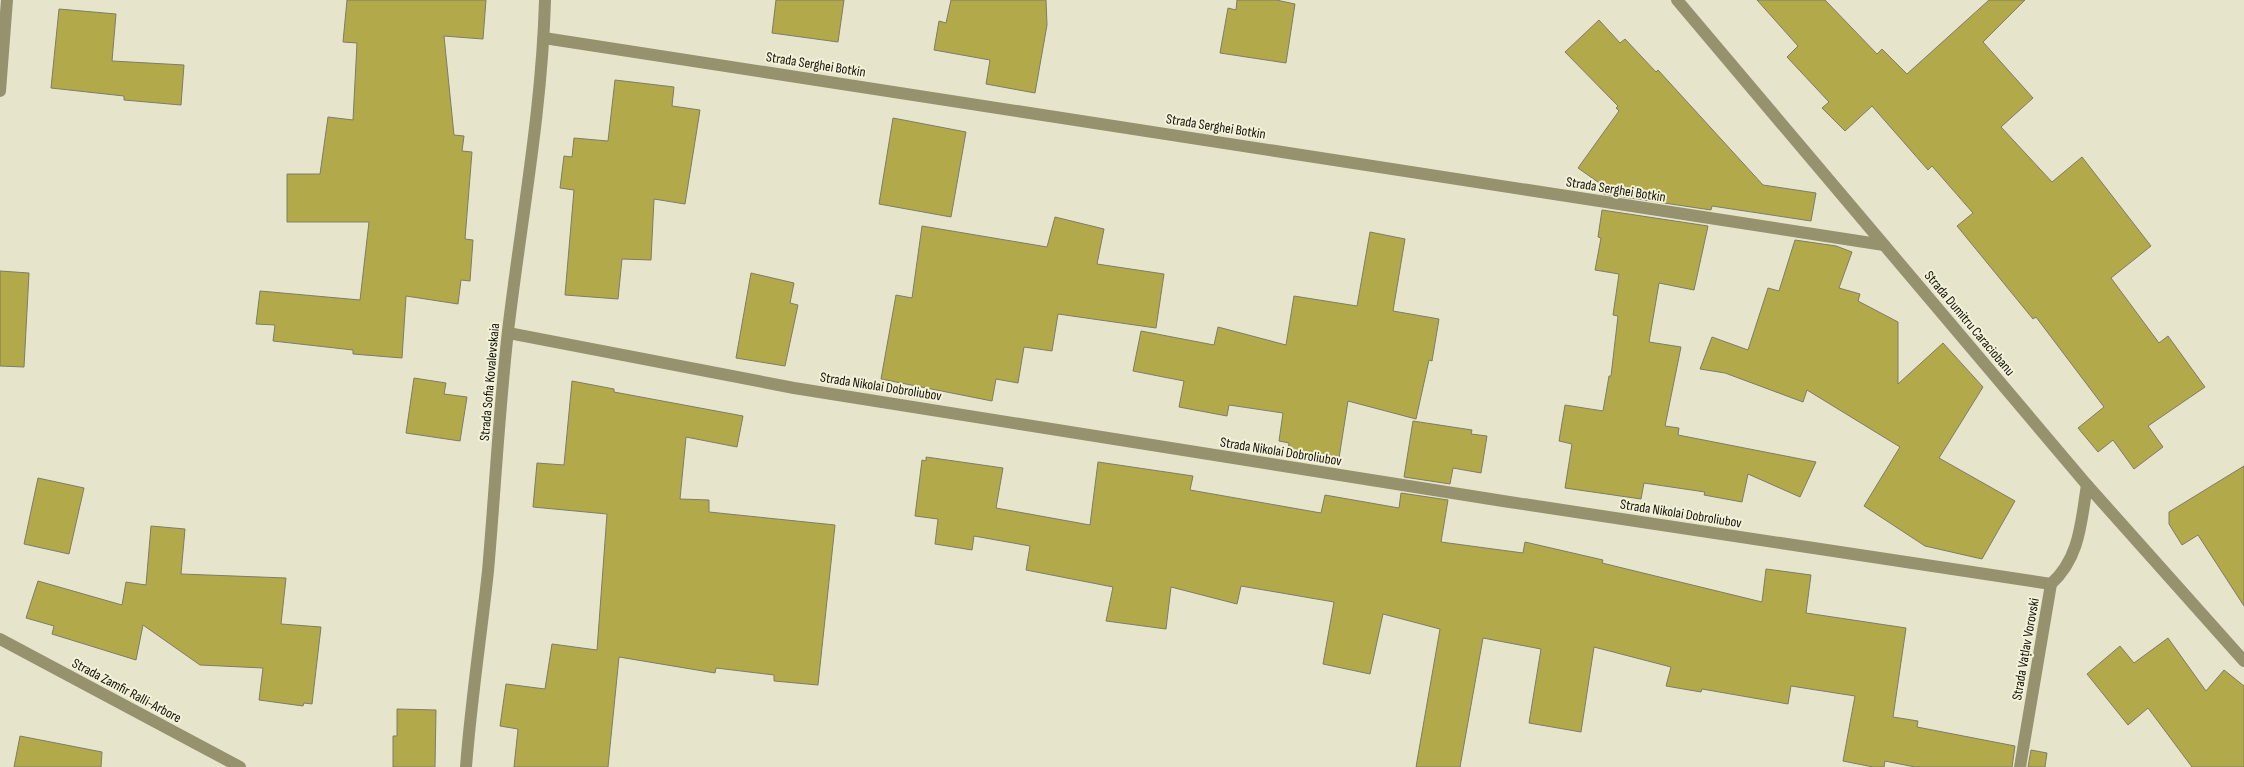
<svg xmlns="http://www.w3.org/2000/svg" width="2244" height="767" font-family="'Sofia Sans Condensed',sans-serif">
	<style>
		.building { fill: #b2a94a; stroke: #7e7c67 }
		.lines { fill: none; stroke-linecap: round; stroke-linejoin: round }
		.minor { stroke: #95926d; stroke-width: 12 }
		.labels { text-anchor: middle; stroke-width: 4; stroke-linejoin: round; paint-order: stroke }
		.street-label { font-size: 14px; fill: #121109; stroke: #f3f2d9 }
	</style>
	<rect width="100%" height="100%" fill="#e6e5cc"/>
	<g class="building">
		<polygon points="347,0 486,0 483,39 444,36 454,135 464,136 462,151 472,152 465,239 473,240 470,281 461,280 458,304 406,296 402,358 353,354 353,350 273,341 275,325 256,324 260,291 360,300 369,222 287,222 287,174 320,174 328,117 353,120 357,43 343,42"/>
		<polygon points="776,0 844,0 838,42 772,33"/>
		<polygon points="951,0 1046,0 1047,25 1035,93 986,84 990,60 934,50 939,21 946,23"/>
		<polygon points="1237,0 1276,0 1295,4 1286,63 1220,53 1228,8 1236,10"/>
		<polygon points="1757,0 1825,0 1877,54 1882,49 1907,74 1989,0 2025,0 1983,42 2033,98 2001,127 2052,182 2082,157 2151,246 2111,278 2159,343 2168,336 2205,387 2148,426 2163,447 2134,469 2113,440 2098,452 2078,428 2104,407 2036,317 2033,319 1957,226 1973,213 1932,166 1928,170 1872,106 1845,131 1822,108 1829,102 1787,57 1798,46"/>
		<polygon points="59,9 116,14 112,61 184,65 181,105 124,100 124,96 51,88"/>
		<polygon points="1599,20 1620,43 1625,39 1656,72 1658,70 1763,185 1816,193 1811,221 1712,206 1711,210 1604,194 1605,187 1578,168 1619,111 1616,108 1618,106 1565,52"/>
		<polygon points="615,80 674,87 672,106 700,110 685,204 654,199 651,260 622,259 618,299 565,295 574,190 560,188 564,156 572,157 574,138 608,141"/>
		<polygon points="893,118 966,132 951,217 879,204"/>
		<polygon points="1602,210 1708,226 1694,290 1659,283 1649,342 1681,347 1665,426 1679,428 1678,435 1816,462 1800,497 1748,474 1742,502 1704,495 1705,492 1644,483 1641,499 1565,488 1572,444 1559,441 1565,405 1603,411 1609,376 1611,376 1618,316 1613,315 1619,274 1595,270 1601,238 1598,237"/>
		<polygon points="1055,217 1104,229 1097,264 1164,274 1156,328 1058,314 1052,351 1024,347 1018,383 996,379 992,401 881,379 896,295 912,298 922,226 1047,247"/>
		<polygon points="1370,232 1405,239 1393,311 1439,319 1432,361 1429,360 1416,419 1348,401 1339,458 1288,450 1289,443 1279,441 1283,413 1229,405 1227,416 1179,407 1184,381 1133,371 1141,331 1214,345 1218,327 1286,345 1294,296 1357,306"/>
		<polygon points="1795,240 1836,246 1852,252 1839,288 1860,294 1858,301 1898,322 1898,384 1943,343 1983,387 1939,458 2015,501 1982,559 1925,546 1864,506 1900,447 1807,390 1803,402 1725,373 1700,369 1712,337 1748,350 1768,288 1779,291"/>
		<polygon points="0,271 29,273 24,367 0,366"/>
		<polygon points="751,273 794,283 790,303 798,305 785,366 736,358"/>
		<polygon points="414,378 446,383 444,394 467,397 460,441 406,433"/>
		<polygon points="572,381 614,389 614,392 743,416 737,447 686,437 680,499 709,500 709,512 835,525 818,685 774,681 774,675 716,668 715,673 619,657 608,767 514,767 518,729 500,726 506,684 545,689 552,644 597,650 607,514 533,507 537,463 564,465"/>
		<polygon points="1413,421 1472,430 1471,434 1487,436 1481,473 1453,468 1450,484 1404,477"/>
		<polygon points="926,457 1003,468 996,508 1090,525 1098,462 1193,476 1190,490 1321,513 1325,495 1399,508 1401,493 1448,500 1441,542 1523,553 1525,542 1603,560 1602,563 1762,602 1766,569 1811,575 1806,613 1906,628 1893,717 1918,721 1917,727 2015,746 2012,767 1915,767 1885,761 1884,767 1873,767 1843,761 1855,696 1791,686 1788,704 1702,689 1701,692 1666,686 1671,667 1594,647 1581,732 1529,723 1541,649 1483,638 1460,767 1416,767 1440,629 1383,614 1370,674 1323,664 1334,602 1241,586 1237,604 1171,587 1166,629 1106,621 1113,587 1026,570 1030,546 974,536 972,550 935,544 938,519 915,516 922,460 926,461"/>
		<polygon points="2244,466 2244,606 2198,535 2182,545 2169,524 2169,512"/>
		<polygon points="38,478 84,488 69,554 24,544"/>
		<polygon points="151,526 185,529 181,574 286,578 281,624 321,627 312,704 304,703 303,706 259,700 263,668 200,665 143,625 136,660 52,634 54,626 26,618 38,581 122,605 126,582 146,585"/>
		<polygon points="2168,638 2206,691 2224,670 2244,686 2244,767 2192,767 2148,708 2128,725 2087,674 2120,646 2134,663"/>
		<polygon points="397,709 436,710 435,767 393,767 393,736 397,736"/>
		<polygon points="20,736 102,752 101,767 14,767"/>
		<polygon points="2031,750 2047,753 2045,767 2028,767"/>
	</g>
	<g class="lines">
		<g class="minor">
			<polyline points="1677,0 2087,485 2244,661"/>
			<polyline points="544,38 1884,245"/>
			<polyline points="0,91 7,0"/>
			<polyline points="508,333 794,388 1503,501 2051,584"/>
			<polyline points="0,639 240,767"/>
			<path d="M466 767C471 701 481 636 488 571 495 491 499 411 508 331 521 221 542 111 545 0"/>
			<path d="M2020 767 2051 584C2080 558 2081 522 2087 485"/>
		</g>
	</g>
	<g class="labels">
		<g class="street-label">
			<text transform="translate(816 64) rotate(9)" y="5">Strada Serghei Botkin</text>
			<text transform="translate(1216 126) rotate(9)" y="5">Strada Serghei Botkin</text>
			<text transform="translate(1616 189) rotate(9)" y="5">Strada Serghei Botkin</text>
			<text transform="translate(1970 323) rotate(50)" y="5">Strada Dumitru Caraciobanu</text>
			<text transform="translate(489 382) rotate(-85)" y="5">Strada Sofia Kovalevskaia</text>
			<text transform="translate(881 386) rotate(9)" y="5">Strada Nikolai Dobroliubov</text>
			<text transform="translate(1281 451) rotate(9)" y="5">Strada Nikolai Dobroliubov</text>
			<text transform="translate(1681 513) rotate(9)" y="5">Strada Nikolai Dobroliubov</text>
			<text transform="translate(2025 649) rotate(-80)" y="5">Strada Vațlav Vorovski</text>
			<text transform="translate(127 690) rotate(28)" y="5">Strada Zamfir Ralli-Arbore</text>
		</g>
	</g>
</svg>
